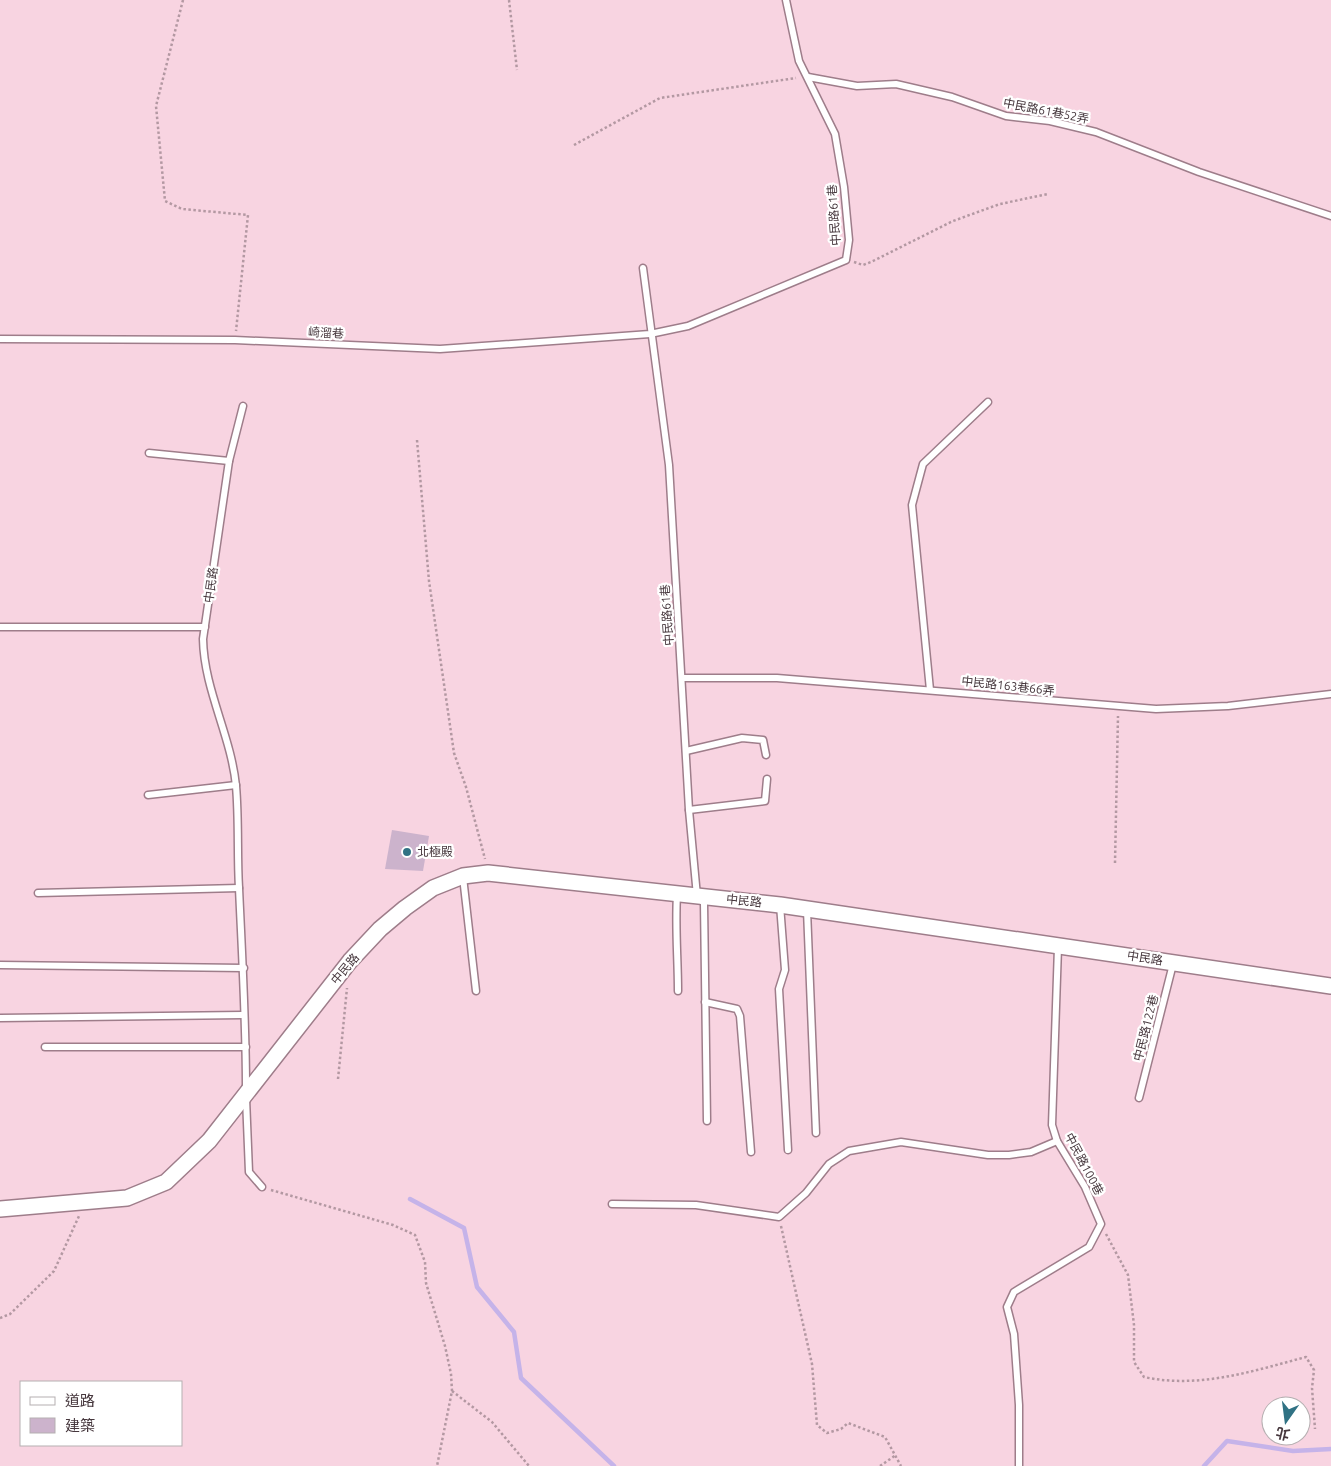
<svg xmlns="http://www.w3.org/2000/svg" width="1331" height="1466" font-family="Ubuntu,'Noto Sans TC',sans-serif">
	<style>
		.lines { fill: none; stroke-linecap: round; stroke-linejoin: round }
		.stream { stroke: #c5b3e9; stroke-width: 4.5 }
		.building { fill: #ccb3cc }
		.service-casing { stroke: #9e7d8a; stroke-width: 9 }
		.tertiary-casing { stroke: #9e7d8a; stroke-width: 18 }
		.path { stroke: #b398a2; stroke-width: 2.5; stroke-dasharray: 2.5 2.5; stroke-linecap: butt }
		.service { stroke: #fff; stroke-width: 6 }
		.tertiary { stroke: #fff; stroke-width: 15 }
		.poi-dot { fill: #307284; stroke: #fff; stroke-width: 2 }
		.labels { text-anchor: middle; stroke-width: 4.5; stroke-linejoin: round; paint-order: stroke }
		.street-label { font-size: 12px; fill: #46373d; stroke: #fff }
		.poi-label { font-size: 12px; fill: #46373d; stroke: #fff; text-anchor: start }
	</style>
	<rect width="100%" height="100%" fill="#f8d4e1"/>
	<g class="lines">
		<g class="stream">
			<polyline points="410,1199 464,1228 477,1287 514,1332 521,1378 614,1466"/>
			<polyline points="1204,1466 1227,1441 1293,1451 1331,1449"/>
		</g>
	</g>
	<polygon class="building" points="392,830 429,836 423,871 385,869"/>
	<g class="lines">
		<defs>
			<g id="service">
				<polyline points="808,77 857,86 896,84 952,97 1006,116 1050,121 1096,132 1199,172 1331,216"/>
				<polyline points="643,268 669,465 689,810 697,896 704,903 707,1121"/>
				<polyline points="0,339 235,340 440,349 650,334 688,326 846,260 849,240 844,187 835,134 799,61 786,0"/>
				<path d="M243 406 229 461 203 639C204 690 231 735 236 786 239 820 237 854 239 888 242 955 246 1021 246 1088"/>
				<polyline points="149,453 229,461"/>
				<polyline points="0,627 205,627"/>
				<polyline points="682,678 777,678 1156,709 1228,706 1331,694"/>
				<polyline points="930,690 912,505 923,464 988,402"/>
				<polyline points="686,751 742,738 763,740 766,755"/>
				<polyline points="148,795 236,785"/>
				<polyline points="689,810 765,801 767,779"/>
				<polyline points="463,877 476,991"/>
				<polyline points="38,893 239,888"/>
				<path d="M677 895C675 927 678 959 678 991"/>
				<polyline points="780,905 785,970 779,989 788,1150"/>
				<polyline points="807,910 816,1133"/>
				<polyline points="0,965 244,968"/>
				<polyline points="705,1002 737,1009 740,1016 751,1152"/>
				<polyline points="0,1018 243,1015"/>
				<polyline points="45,1047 246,1047"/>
				<polyline points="246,1098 249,1172 262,1187"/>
				<polyline points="1139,1098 1173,964"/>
				<polyline points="612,1204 696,1205 779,1217 806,1193 829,1164 849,1151 901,1142 988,1155 1009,1155 1031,1152 1057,1141"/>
				<polyline points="1019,1466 1019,1405 1014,1334 1007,1307 1014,1292 1089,1247 1101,1224 1085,1187 1057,1141 1052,1125 1058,947"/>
			</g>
			<polyline id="tertiary" points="0,1209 127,1198 166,1182 209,1141 350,961 380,929 405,908 433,888 463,876 488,873 780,905 1331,986"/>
		</defs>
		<use href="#service" class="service-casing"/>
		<use href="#tertiary" class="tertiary-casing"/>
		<g class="path">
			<polyline points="183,0 156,106 165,201 182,209 248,215 236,331"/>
			<polyline points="509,0 517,70"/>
			<polyline points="574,145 660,98 796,78"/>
			<polyline points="854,262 863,265 871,262 953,221 1000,204 1048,194"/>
			<polyline points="417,440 429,581 454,753 466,787 485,859"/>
			<polyline points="1115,863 1118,716"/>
			<polyline points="338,1079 347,988"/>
			<polyline points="271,1190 393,1225 415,1235 425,1262 426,1283 445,1346 451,1374 452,1391 437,1466"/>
			<polyline points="781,1226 812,1364 817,1425 827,1433 841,1429 848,1423 885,1437 901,1466"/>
			<path d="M1106 1234 1128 1275 1134 1325V1362L1144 1377C1199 1389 1253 1371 1306 1357L1314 1370 1312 1388 1315 1429"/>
			<polyline points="0,1318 10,1314 54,1271 79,1216"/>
			<polyline points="452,1391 492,1422 529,1466"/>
			<polyline points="880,1466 896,1455"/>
		</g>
		<use href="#service" class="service"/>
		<use href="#tertiary" class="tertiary"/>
	</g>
	<circle class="poi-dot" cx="407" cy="852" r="5"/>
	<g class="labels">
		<g class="street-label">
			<text transform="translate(1046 111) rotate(11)" y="4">中民路61巷52弄</text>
			<text transform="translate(834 215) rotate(-94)" y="4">中民路61巷</text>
			<text transform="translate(326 333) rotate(3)" y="4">崎溜巷</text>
			<text transform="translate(211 585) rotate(-82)" y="4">中民路</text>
			<text transform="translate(667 615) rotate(-94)" y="4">中民路61巷</text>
			<text transform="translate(1008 686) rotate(6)" y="4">中民路163巷66弄</text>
			<text transform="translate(744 901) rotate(6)" y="4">中民路</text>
			<text transform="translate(1145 958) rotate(9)" y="4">中民路</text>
			<text transform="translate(345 969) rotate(-50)" y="4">中民路</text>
			<text transform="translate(1146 1028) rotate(-76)" y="4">中民路122巷</text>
			<text transform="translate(1084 1164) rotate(62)" y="4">中民路100巷</text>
		</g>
		<g class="poi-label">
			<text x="417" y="856">北極殿</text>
		</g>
	</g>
	<rect x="20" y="1381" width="162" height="65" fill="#ffffff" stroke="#b5afb1"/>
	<rect x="30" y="1397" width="25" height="8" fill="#ffffff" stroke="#b5afb1"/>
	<text x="65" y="1406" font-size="15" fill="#46373d">道路</text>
	<rect x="30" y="1418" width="25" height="15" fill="#ccb3cc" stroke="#b5afb1"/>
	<text x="65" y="1431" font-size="15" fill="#46373d">建築</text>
	<g transform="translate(1286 1421) rotate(194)"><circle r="24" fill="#ffffff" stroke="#b5afb1"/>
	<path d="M0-4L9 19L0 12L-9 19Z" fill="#307284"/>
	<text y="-8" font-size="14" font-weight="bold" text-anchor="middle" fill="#46373d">北</text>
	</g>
</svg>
